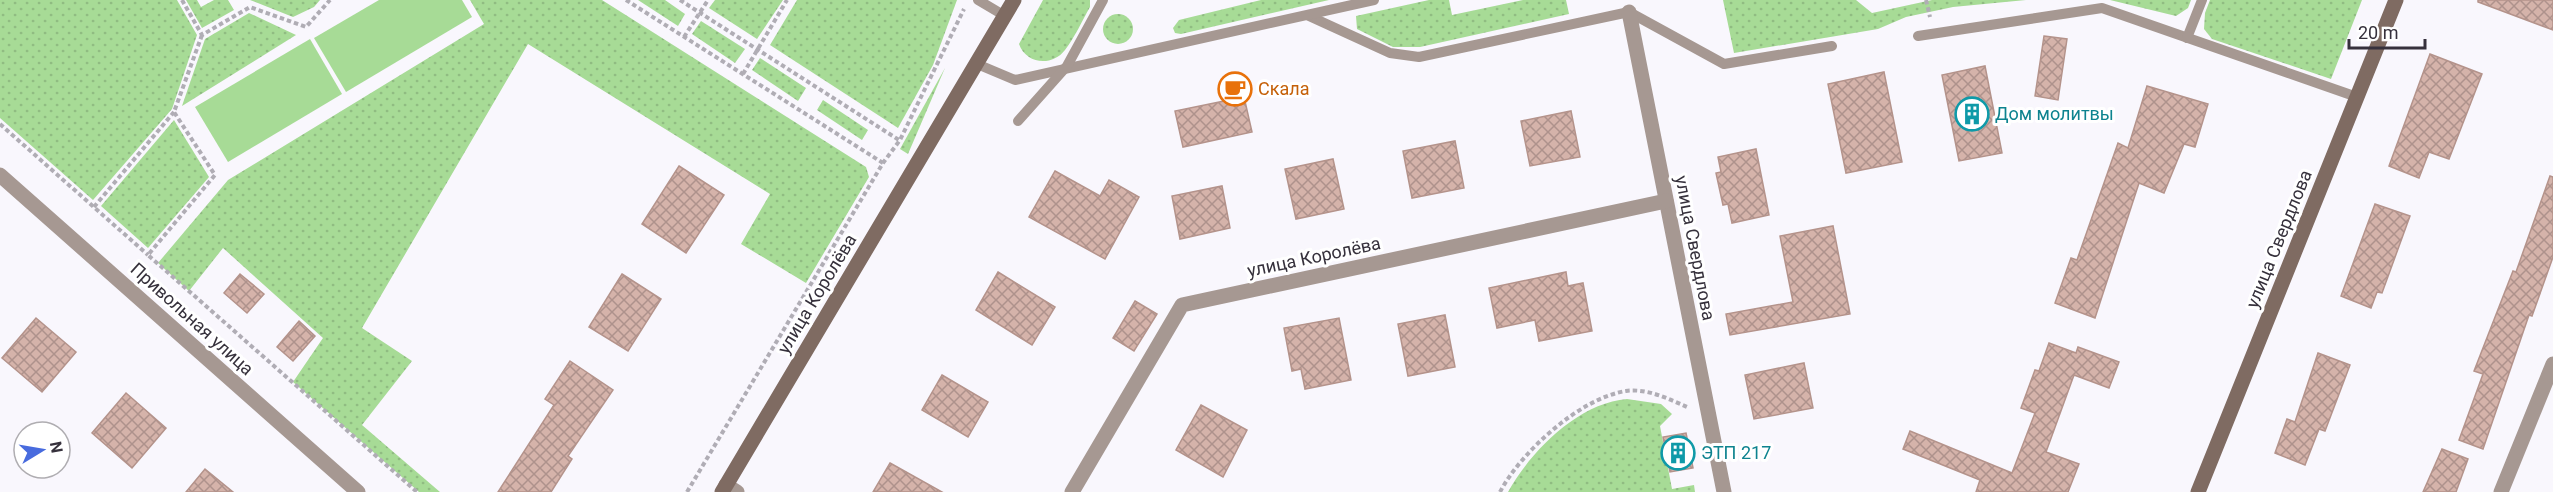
<svg xmlns="http://www.w3.org/2000/svg" width="2553" height="492" font-family="Roboto,sans-serif">
	<style>
		.grass { fill: url(#grass-dots) }
		.park { fill: #a7db96 }
		.building { fill: url(#building-cross-hatch); stroke: #b4938b; stroke-width: 1.5 }
		.lines { fill: none; stroke-linecap: round; stroke-linejoin: round }
		.path { stroke: #b0adb5; stroke-width: 4; stroke-dasharray: 4.5 3; stroke-linecap: butt }
		.service { stroke: #a69892; stroke-width: 10 }
		.minor { stroke: #a69892; stroke-width: 15 }
		.secondary { stroke: #7f6b62; stroke-width: 15 }
		.labels { text-anchor: middle; stroke-width: 6; stroke-linejoin: round; paint-order: stroke }
		.food-label { font-size: 18px; fill: #c56008; stroke: #fff; text-anchor: start }
		.culture-label { font-size: 18px; fill: #0d838f; stroke: #fff; text-anchor: start }
		.street-label { font-size: 18px; fill: #36313c; stroke: #fff }
	</style>
	<defs>
		<pattern id="grass-dots" width="8" height="8" patternUnits="userSpaceOnUse" patternTransform="scale(1.5)"><rect width="8" height="8" fill="#a7db96"/><path d="M2 2h.1M6 6h.1" fill="none" stroke="#90bc82" stroke-width="1.8" stroke-linecap="round"/></pattern>
		<pattern id="building-cross-hatch" width="8" height="8" patternUnits="userSpaceOnUse" patternTransform="scale(1.5)"><rect width="8" height="8" fill="#d5b3aa"/><path d="M0 0l8 8M0 8l8-8" fill="none" stroke="#ae928c"/></pattern>
	</defs>
	<rect width="100%" height="100%" fill="#f9f7fd"/>
	<g class="grass">
		<polygon points="0,0 177,0 197,35 172,109 93,200 0,118"/>
		<polygon points="186,0 197,0 201,7 214,0 228,0 234,10 202,28"/>
		<polygon points="250,0 320,0 314,7 293,17"/>
		<polygon points="470,0 602,0 866,167 869,177 806,283 741,244 770,194 528,44 362,328 412,361 362,425 440,492 419,492 293,382 323,338 223,248 189,291 158,263 228,180 484,24"/>
		<polygon points="638,0 665,0 685,14 678,26"/>
		<polygon points="715,0 783,0 757,39 709,8"/>
		<polygon points="797,0 957,0 933,65 898,128 770,45"/>
		<path d="M1043 0H1090V7C1082 21 1075 37 1065 50 1052 67 1026 64 1019 44Z"/>
		<polygon points="1261,0 1329,0 1181,34 1175,33 1173,28 1179,20"/>
		<polygon points="1429,0 1449,0 1452,15 1523,0 1566,0 1569,14 1420,47 1393,47 1357,29 1356,16"/>
		<polygon points="1723,0 1856,0 1872,13 1932,0 2026,0 1953,7 1906,17 1878,29 1734,53"/>
		<polygon points="2110,0 2191,0 2188,8 2176,16"/>
		<polygon points="2210,0 2362,0 2331,79 2212,39 2204,29 2205,13"/>
		<polygon points="249,13 296,35 182,106 205,39"/>
		<circle cx="1118" cy="29" r="15"/>
		<polygon points="701,21 745,49 735,63 692,34"/>
		<polygon points="760,58 806,88 798,101 752,70"/>
		<polygon points="945,68 908,154 900,149"/>
		<polygon points="823,100 868,130 862,140 817,110"/>
		<polygon points="174,120 209,177 148,248 101,206"/>
		<path d="M1627 399 1661 404 1672 414 1660 426 1672 489 1694 485 1695 492H1508C1531 451 1578 403 1627 399Z"/>
	</g>
	<g class="park">
		<polygon points="379,0 462,0 472,17 346,92 314,38"/>
		<polygon points="310,39 342,94 228,162 195,107"/>
	</g>
	<g class="building">
		<polygon points="2478,0 2553,0 2553,30 2478,2"/>
		<polygon points="2044,36 2067,39 2058,100 2035,96"/>
		<polygon points="2430,54 2482,74 2449,159 2429,152 2419,178 2389,166"/>
		<polygon points="1985,66 2002,153 1959,161 1942,75"/>
		<polygon points="1884,72 1902,162 1846,173 1828,84"/>
		<polygon points="2147,86 2208,104 2195,147 2184,144 2164,193 2139,183 2095,318 2055,303 2071,258 2077,260 2118,143 2128,148"/>
		<polygon points="1244,97 1252,132 1183,147 1175,111"/>
		<polygon points="1571,111 1580,157 1530,166 1521,121"/>
		<polygon points="1455,141 1464,188 1412,198 1403,151"/>
		<polygon points="1756,149 1769,215 1732,223 1728,204 1723,205 1716,173 1721,172 1718,157"/>
		<polygon points="1333,159 1344,209 1296,219 1285,169"/>
		<polygon points="679,166 724,195 686,253 642,224"/>
		<polygon points="1055,171 1100,196 1109,180 1139,197 1105,259 1029,217"/>
		<polygon points="2550,176 2553,177 2553,257 2532,316 2529,315 2483,449 2459,440 2483,374 2474,371 2513,271 2516,272"/>
		<polygon points="1222,186 1230,228 1180,239 1172,196"/>
		<polygon points="2375,204 2410,216 2382,293 2377,292 2371,308 2341,296"/>
		<polygon points="1833,226 1850,314 1730,335 1726,314 1793,302 1780,236"/>
		<polygon points="998,272 1055,307 1032,345 976,310"/>
		<polygon points="1566,272 1568,286 1583,283 1592,331 1539,341 1535,320 1497,328 1489,288"/>
		<polygon points="240,274 264,294 247,313 224,293"/>
		<polygon points="622,274 661,299 628,351 589,327"/>
		<polygon points="1135,301 1157,314 1134,351 1113,338"/>
		<polygon points="1445,315 1455,367 1408,376 1398,324"/>
		<polygon points="36,318 76,352 42,392 2,358"/>
		<polygon points="1339,318 1351,380 1305,389 1301,369 1292,371 1284,328"/>
		<polygon points="299,321 315,336 293,361 277,347"/>
		<polygon points="2049,343 2076,353 2078,347 2119,362 2109,388 2074,375 2046,452 2079,464 2068,492 1976,492 1980,480 1903,449 1910,431 2012,473 2035,413 2021,408 2035,370 2039,371"/>
		<polygon points="2318,353 2350,365 2325,431 2319,429 2305,465 2275,453 2287,419 2295,422"/>
		<polygon points="570,361 613,390 568,456 572,459 551,492 498,492 554,405 545,399"/>
		<polygon points="1804,363 1813,408 1754,419 1745,375"/>
		<polygon points="942,375 988,402 968,437 922,410"/>
		<polygon points="126,393 166,428 132,468 92,433"/>
		<polygon points="1201,405 1247,430 1223,477 1176,450"/>
		<polygon points="1686,433 1693,468 1670,472 1663,437"/>
		<polygon points="2442,449 2468,459 2456,492 2423,492"/>
		<polygon points="890,463 942,492 873,492"/>
		<polygon points="205,469 233,492 186,492"/>
	</g>
	<g class="lines">
		<g class="path">
			<polyline points="182,0 202,35 250,7 306,27 330,0"/>
			<polyline points="626,0 883,163"/>
			<polyline points="680,0 899,140"/>
			<polyline points="1926,0 1930,17"/>
			<polyline points="202,35 174,112 215,175 148,255 417,492"/>
			<polyline points="684,37 708,0"/>
			<polyline points="743,74 787,0"/>
			<polyline points="0,124 148,255"/>
			<polyline points="94,207 174,112"/>
			<polyline points="687,492 883,163 900,140 964,9"/>
			<path d="M1500 492C1521 452 1580 398 1626 391 1647 388 1669 399 1687 407"/>
		</g>
		<g class="service">
			<polyline points="978,0 1005,16"/>
			<polyline points="1309,16 1390,53 1419,57 1629,12 1724,64 1832,46"/>
			<polyline points="1918,36 2102,8 2357,97"/>
			<polyline points="2187,38 2202,0"/>
			<polyline points="977,64 1015,80 1374,0"/>
			<polyline points="1018,121 1067,66 1103,0"/>
		</g>
		<g class="minor">
			<polyline points="1629,12 1724,492"/>
			<polyline points="0,175 358,492"/>
			<polyline points="726,485 737,492"/>
			<polyline points="1072,492 1182,305 1666,201"/>
			<polyline points="2501,492 2553,364"/>
		</g>
		<g class="secondary">
			<polyline points="722,492 1014,0"/>
			<polyline points="2198,492 2396,0"/>
		</g>
	</g>
	<defs>
		<symbol id="cafe-ring" viewBox="-11 -11 22 22"><circle r="9.5" fill="#fff" stroke="#e8710a" stroke-width="1.5"/><path d="M-5.5-4.5H6V0H3Q3 3.5 0 3.5H-2.5Q-5.5 3.5-5.5 0ZM3-3.2v2h1.7v-2ZM-6 4.5H4V6H-6Z" fill="#e8710a"/></symbol>
		<symbol id="building-ring" viewBox="-11 -11 22 22"><circle r="9.5" fill="#fff" stroke="#0f9aa8" stroke-width="1.5"/><path d="M-4-6H4V6H1V3H-1V6H-4ZM-2.5-4.3h1.7v1.8h-1.7ZM.8-4.3h1.7v1.8H.8ZM-2.5-1h1.7V.8h-1.7ZM.8-1h1.7V.8H.8Z" fill="#0f9aa8"/></symbol>
	</defs>
	<g fill-rule="evenodd">
		<use href="#cafe-ring" x="1216" y="70" width="38" height="38"/>
		<use href="#building-ring" x="1953" y="95" width="38" height="38"/>
		<use href="#building-ring" x="1659" y="434" width="38" height="38"/>
	</g>
	<g class="labels">
		<g class="food-label">
			<text x="1258" y="95">Скала</text>
		</g>
		<g class="culture-label">
			<text x="1995" y="120">Дом молитвы</text>
			<text x="1701" y="459">ЭТП 217</text>
		</g>
		<g class="street-label">
			<text transform="translate(2279 239) rotate(-68)" y="6">улица Свердлова</text>
			<text transform="translate(1695 248) rotate(79)" y="6">улица Свердлова</text>
			<text transform="translate(1314 257) rotate(-12)" y="6">улица Королёва</text>
			<text transform="translate(817 294) rotate(-59)" y="6">улица Королёва</text>
			<text transform="translate(192 319) rotate(42)" y="6">Привольная улица</text>
		</g>
	</g>
	<g transform="translate(42 450) rotate(79)"><circle r="28" fill="#ffffff" stroke="#afadb1" stroke-width="1.5"/>
	<path d="M0-4.5L10 22L0 15L-10 22Z" fill="#486bde"/>
	<text y="-9" font-size="16" font-weight="bold" text-anchor="middle" fill="#36313c">N</text>
	</g>
	<path d="M2349 39v9h76v-9" fill="none" stroke="#36313c" stroke-width="3"/>
	<text x="2358" y="39" font-size="18" fill="#36313c" stroke="#ffffff" stroke-width="4.5" paint-order="stroke">20 m</text>
</svg>
